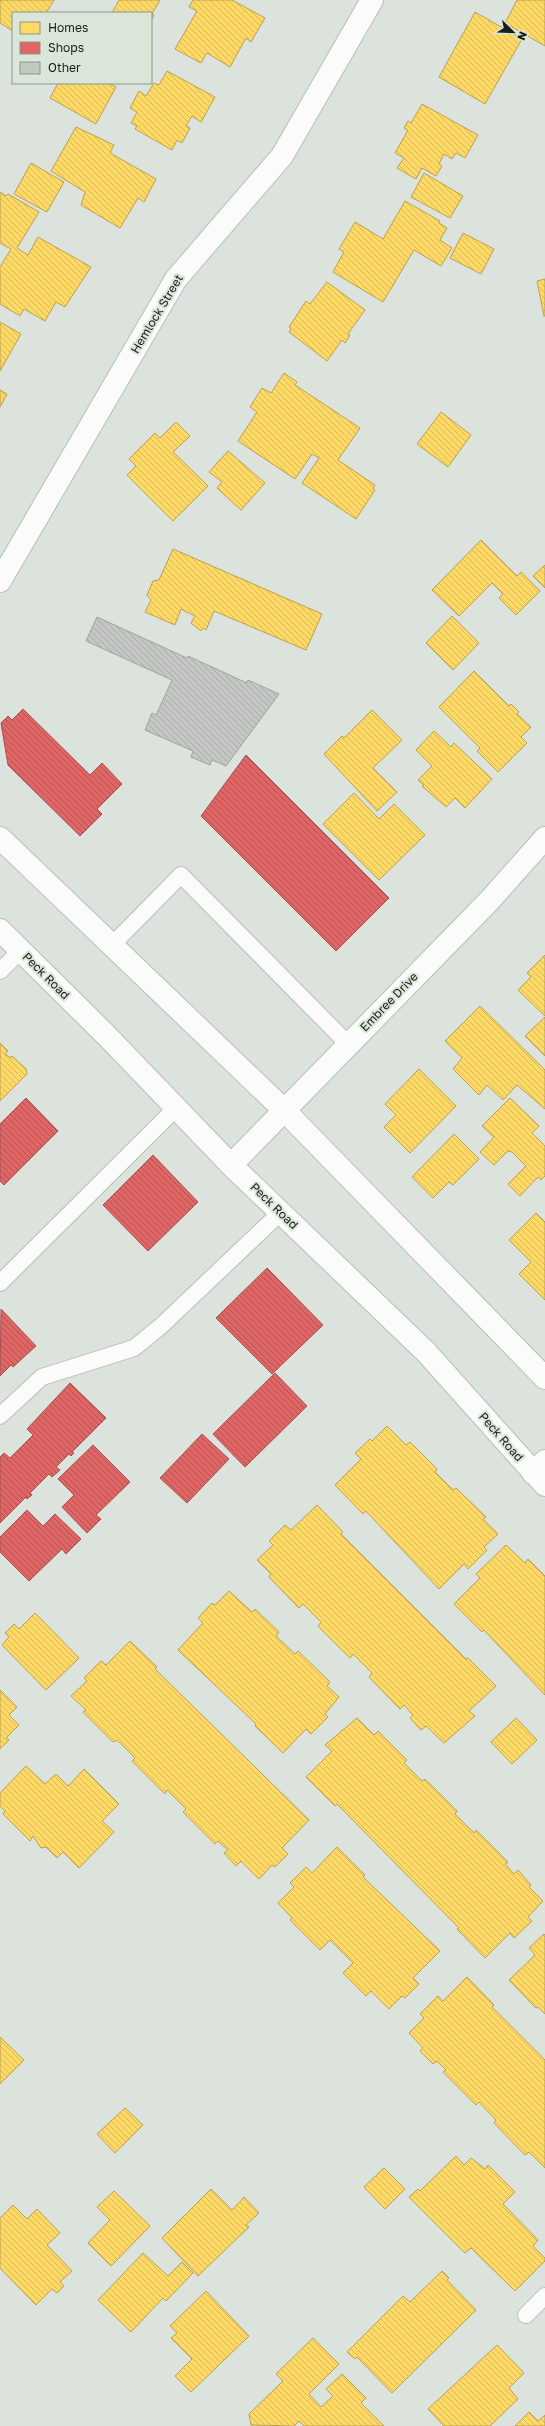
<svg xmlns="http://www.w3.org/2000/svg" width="545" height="2426" font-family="'Golos Text',sans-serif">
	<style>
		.homes { fill: url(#homes-back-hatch); stroke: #baa14f }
		.shops { fill: url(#shops-back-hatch); stroke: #a5504f }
		.building { fill: url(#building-back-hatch); stroke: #a0a49f }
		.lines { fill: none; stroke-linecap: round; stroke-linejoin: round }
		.service-casing { stroke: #b9beb9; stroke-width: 18 }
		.minor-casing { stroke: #b9beb9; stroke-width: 24 }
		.secondary-casing { stroke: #b9beb9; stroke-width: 24 }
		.service { stroke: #fafbfa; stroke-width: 16 }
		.minor { stroke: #fafbfa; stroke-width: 22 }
		.secondary { stroke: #fafbfa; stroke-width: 22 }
		.labels { text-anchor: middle; stroke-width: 4; stroke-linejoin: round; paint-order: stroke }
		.street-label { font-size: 12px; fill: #1a1e19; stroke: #dae6d8 }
	</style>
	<defs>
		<pattern id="homes-back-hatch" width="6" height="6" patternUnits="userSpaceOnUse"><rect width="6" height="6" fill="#ffd966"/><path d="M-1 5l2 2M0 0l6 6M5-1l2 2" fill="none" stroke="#daba58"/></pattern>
		<pattern id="shops-back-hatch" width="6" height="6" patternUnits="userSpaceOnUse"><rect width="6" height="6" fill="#e06666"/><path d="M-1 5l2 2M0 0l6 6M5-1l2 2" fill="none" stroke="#b55353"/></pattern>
		<pattern id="building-back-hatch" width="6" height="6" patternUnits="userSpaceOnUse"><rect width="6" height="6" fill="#c4c8c3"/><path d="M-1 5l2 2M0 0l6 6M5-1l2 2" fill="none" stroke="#a8aba7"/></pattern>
	</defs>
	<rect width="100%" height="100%" fill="#dce2dc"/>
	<g class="homes">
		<polygon points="0,0 54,0 46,13 13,13 13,31 0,23"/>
		<polygon points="119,0 160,0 152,14 154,15 151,21 151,13 112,13"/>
		<polygon points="193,0 232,0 265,18 251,42 246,38 230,67 207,53 201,63 175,49 197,11 189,7"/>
		<polygon points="517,0 545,0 545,46 505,23"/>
		<polygon points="475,12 522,39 485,104 439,77"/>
		<polygon points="167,71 215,97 201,122 192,116 186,126 190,128 182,143 177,140 172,150 135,129 137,126 131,123 137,112 130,108 139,91 146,96 154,83 159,85"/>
		<polygon points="58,83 108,83 116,87 96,124 50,98"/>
		<polygon points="422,104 478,135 465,158 456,153 452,159 444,154 439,164 442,166 436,176 422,168 416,179 397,168 404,158 395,153 408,130 404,128 408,121 411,123"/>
		<polygon points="76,127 114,145 110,153 156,179 144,202 138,198 120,228 81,205 85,192 51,171"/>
		<polygon points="31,163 64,182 47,212 14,194"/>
		<polygon points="424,173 463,196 450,218 411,197"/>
		<polygon points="0,192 6,196 8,194 39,212 17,248 28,255 38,237 91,267 65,307 56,302 45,321 24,309 20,316 0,304 0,267 11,249 0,243"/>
		<polygon points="405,201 440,221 439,223 447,228 440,240 452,248 441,266 414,250 383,302 333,272 344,252 339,249 355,222 383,239"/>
		<polygon points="463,233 494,249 481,274 450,258"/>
		<polygon points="545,279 545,316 544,316 537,281"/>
		<polygon points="327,282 365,310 348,334 350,335 345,343 342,340 327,361 289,332 291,329 289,327 306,301 310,304"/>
		<polygon points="0,322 21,334 0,371"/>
		<polygon points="284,373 297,382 295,385 360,428 338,460 375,485 373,489 375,490 356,519 302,483 319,458 312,454 295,479 238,441 257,412 250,407 262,388 271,393"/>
		<polygon points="0,390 7,394 0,407"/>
		<polygon points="441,412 471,435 448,467 417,444"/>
		<polygon points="176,422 190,436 173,452 208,486 173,521 127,475 136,466 129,459 155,433 160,438"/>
		<polygon points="228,451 265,483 241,510 217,488 222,482 209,472"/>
		<polygon points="481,540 517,576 521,572 540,591 516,615 499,598 503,594 492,583 459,616 432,590"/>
		<polygon points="173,549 322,614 306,650 214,611 206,630 203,628 201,631 191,623 195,616 181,609 175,625 145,612 151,600 147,595 153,581 159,580"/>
		<polygon points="545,565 545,588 533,576"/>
		<polygon points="452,616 479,643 453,670 426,643"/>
		<polygon points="474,671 509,706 511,704 519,712 517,714 531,727 521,737 527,743 498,772 477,751 480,748 439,707"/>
		<polygon points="372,710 402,740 373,768 397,792 377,811 324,754 342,736 344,738"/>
		<polygon points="434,731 451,747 454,743 492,779 465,808 455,798 446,807 422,786 424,785 418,780 432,766 416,750"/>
		<polygon points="354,793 379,819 394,804 425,835 379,880 323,824"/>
		<polygon points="545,955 545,1016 518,990 531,977 527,973"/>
		<polygon points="480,1006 545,1070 545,1109 517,1085 503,1100 487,1085 479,1095 453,1069 462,1058 445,1041"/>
		<polygon points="545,1017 545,1056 525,1036"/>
		<polygon points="0,1043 8,1051 5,1054 11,1058 12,1056 26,1069 27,1074 0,1101"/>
		<polygon points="419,1069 456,1106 410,1153 384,1127 396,1115 385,1104"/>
		<polygon points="510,1098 539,1126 532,1133 545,1146 545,1176 541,1180 538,1177 520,1196 508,1184 526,1166 512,1152 508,1151 494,1165 480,1152 494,1137 482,1126"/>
		<polygon points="454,1134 479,1159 453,1185 449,1182 433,1198 412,1177"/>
		<polygon points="536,1213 545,1222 545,1300 519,1274 531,1262 509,1240"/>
		<polygon points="387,1426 406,1445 410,1442 437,1469 435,1472 453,1490 456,1488 486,1517 483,1519 498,1534 484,1547 487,1550 468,1569 464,1564 439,1589 366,1511 363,1514 335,1485 361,1459 355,1453 370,1439 372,1441"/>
		<polygon points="317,1505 343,1532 341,1534 466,1659 468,1658 496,1686 469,1711 475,1716 444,1743 426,1726 421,1730 410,1718 413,1715 404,1705 400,1709 369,1677 372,1673 353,1654 350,1658 318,1626 321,1622 303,1604 299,1608 269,1577 271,1574 257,1560 273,1545 269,1541 285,1525 291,1530"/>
		<polygon points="506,1545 525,1563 528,1559 545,1576 545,1695 484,1630 482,1632 454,1604 480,1578 476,1574"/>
		<polygon points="229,1591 252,1612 255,1609 279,1632 276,1636 295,1654 298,1651 330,1682 327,1686 339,1697 325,1714 328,1717 311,1734 306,1729 283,1753 255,1726 256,1724 178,1650 203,1623 198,1618 212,1603 215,1605"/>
		<polygon points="35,1613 79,1658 46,1690 2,1645 9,1637 5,1633 14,1624 19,1629"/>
		<polygon points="130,1641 157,1667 155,1669 309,1820 282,1848 288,1854 275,1867 272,1865 259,1879 241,1861 236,1866 224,1853 228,1850 218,1841 215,1844 183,1812 186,1809 167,1790 165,1794 132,1761 135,1758 117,1740 113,1742 83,1712 86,1710 71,1696 87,1681 84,1678 101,1661 106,1665"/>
		<polygon points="0,1690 17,1707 9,1715 19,1725 6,1738 9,1740 0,1749"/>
		<polygon points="357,1718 374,1735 378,1731 407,1760 404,1763 422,1781 425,1779 457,1811 455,1814 474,1833 476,1830 508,1862 505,1864 514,1874 518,1870 531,1885 529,1887 543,1901 528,1917 532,1921 514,1938 510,1933 485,1958 457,1929 459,1928 337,1804 335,1806 306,1777 332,1751 325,1745"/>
		<polygon points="516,1718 537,1740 512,1764 491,1742"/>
		<polygon points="26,1766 45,1784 56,1774 68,1786 84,1769 119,1804 102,1821 114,1832 79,1868 63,1852 57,1858 46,1847 41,1848 33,1836 30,1841 3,1814 5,1811 0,1806 0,1793"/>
		<polygon points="337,1847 365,1875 363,1877 440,1951 413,1978 419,1984 405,1998 402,1996 389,2009 371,1991 366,1996 343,1973 353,1963 330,1940 320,1950 290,1920 292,1918 278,1903 294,1887 290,1883 306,1867 312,1873"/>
		<polygon points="544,1934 545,1935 545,2014 538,2007 536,2008 509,1980 535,1955 529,1948"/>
		<polygon points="467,1977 494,2005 492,2007 545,2060 545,2168 529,2152 525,2155 494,2123 496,2120 479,2102 476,2105 443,2072 446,2070 437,2061 433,2064 420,2051 423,2048 409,2033 424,2018 420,2014 438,1996 443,2001"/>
		<polygon points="0,2037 24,2060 0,2084"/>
		<polygon points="125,2108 143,2125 115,2153 97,2134"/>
		<polygon points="456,2156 464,2165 471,2158 485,2169 488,2165 515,2192 503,2204 538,2240 533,2246 545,2258 545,2261 515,2291 471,2248 465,2253 409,2197 418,2189 420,2191"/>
		<polygon points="384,2168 405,2189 385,2209 364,2187"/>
		<polygon points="211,2189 232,2210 244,2197 259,2213 246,2225 249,2227 198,2276 162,2238"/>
		<polygon points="114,2191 150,2226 111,2266 88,2243 110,2220 97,2207"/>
		<polygon points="13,2205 27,2219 37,2209 60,2233 47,2245 72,2271 60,2282 64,2286 57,2293 52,2289 36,2305 0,2268 0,2218"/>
		<polygon points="143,2253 168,2276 182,2262 193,2273 166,2301 163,2298 131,2332 98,2300"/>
		<polygon points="442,2271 449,2278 447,2280 476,2310 392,2393 357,2357 355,2359 347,2352 403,2296 410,2302"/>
		<polygon points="206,2291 249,2336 191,2392 175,2376 192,2359 171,2338 177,2333 170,2326"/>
		<polygon points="313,2338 339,2364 309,2394 321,2407 333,2396 326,2389 342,2374 366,2398 361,2403 384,2426 304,2426 299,2421 294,2426 251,2425 249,2414 283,2381 276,2374"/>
		<polygon points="497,2345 524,2373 509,2388 518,2399 490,2426 444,2426 428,2409"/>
		<polygon points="529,2412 538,2421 545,2415 545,2426 515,2426"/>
	</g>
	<g class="shops">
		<polygon points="23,709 90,775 102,763 122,784 97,809 102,814 80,836 8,765 1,723 8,716 12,720"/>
		<polygon points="246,755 389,898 336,951 201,816"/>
		<polygon points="26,1098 58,1131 4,1185 0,1181 0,1124"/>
		<polygon points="153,1155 198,1202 148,1251 103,1205"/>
		<polygon points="267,1268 323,1325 272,1374 216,1318"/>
		<polygon points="1,1309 36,1346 13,1367 11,1365 0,1376"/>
		<polygon points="275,1373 307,1406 245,1467 213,1434"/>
		<polygon points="70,1383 106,1418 72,1452 74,1453 71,1456 69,1454 56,1467 60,1470 52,1477 49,1474 30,1493 32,1495 27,1499 26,1497 0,1523 0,1457 4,1453 10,1458 33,1435 27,1429"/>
		<polygon points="202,1434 229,1459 187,1503 160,1478"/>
		<polygon points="93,1445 130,1482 96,1515 101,1519 87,1533 62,1507 74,1495 58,1479"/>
		<polygon points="27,1510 43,1526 55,1514 81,1539 66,1554 62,1549 29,1581 0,1552 0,1537"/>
	</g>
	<polygon class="building" points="97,617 187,658 188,656 247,683 248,680 279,694 226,766 212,760 210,765 191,757 193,751 145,730 152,713 156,715 172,680 86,641"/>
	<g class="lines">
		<defs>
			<g id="service">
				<polyline points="112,945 181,875 348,1044"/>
				<polyline points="0,971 21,950"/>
				<polyline points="0,1283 177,1107"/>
				<polyline points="0,1416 42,1377 134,1348 161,1326 280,1213"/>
				<polyline points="526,2315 545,2296"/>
			</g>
			<g id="minor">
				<polyline points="0,581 176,279 282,156 372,0"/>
				<polyline points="231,1165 489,901 545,838"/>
				<polyline points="533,1473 545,1461"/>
			</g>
			<g id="secondary">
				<polyline points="0,838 284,1110 545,1378"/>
				<polyline points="0,930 107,1036 231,1165 426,1352 545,1485"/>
			</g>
		</defs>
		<use href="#service" class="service-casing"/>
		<use href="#minor" class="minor-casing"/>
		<use href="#secondary" class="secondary-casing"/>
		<use href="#service" class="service"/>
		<use href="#minor" class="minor"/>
		<use href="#secondary" class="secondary"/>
	</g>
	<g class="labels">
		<g class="street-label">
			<text transform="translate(157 314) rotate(-59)" y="4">Hemlock Street</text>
			<text transform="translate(46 976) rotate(45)" y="4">Peck Road</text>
			<text transform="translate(389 1002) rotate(-46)" y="4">Embree Drive</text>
			<text transform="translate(274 1206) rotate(44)" y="4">Peck Road</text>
			<text transform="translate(501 1437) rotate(49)" y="4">Peck Road</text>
		</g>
	</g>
	<rect x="12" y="12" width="140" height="72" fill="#dae6d8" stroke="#8d968c"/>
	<rect x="20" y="22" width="20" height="12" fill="#ffd966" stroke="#8d968c"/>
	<text x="48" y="32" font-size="12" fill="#1a1e19">Homes</text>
	<rect x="20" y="42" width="20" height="12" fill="#e06666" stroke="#8d968c"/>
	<text x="48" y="52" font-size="12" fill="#1a1e19">Shops</text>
	<rect x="20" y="62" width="20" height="12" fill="#c4c8c3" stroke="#8d968c"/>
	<text x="48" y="72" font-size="12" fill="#1a1e19">Other</text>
	<g transform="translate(513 32) rotate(113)" stroke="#dae6d8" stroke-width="3" paint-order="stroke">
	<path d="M0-3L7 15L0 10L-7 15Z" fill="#1a1e19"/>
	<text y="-6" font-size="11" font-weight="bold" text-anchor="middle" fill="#1a1e19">N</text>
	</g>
</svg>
